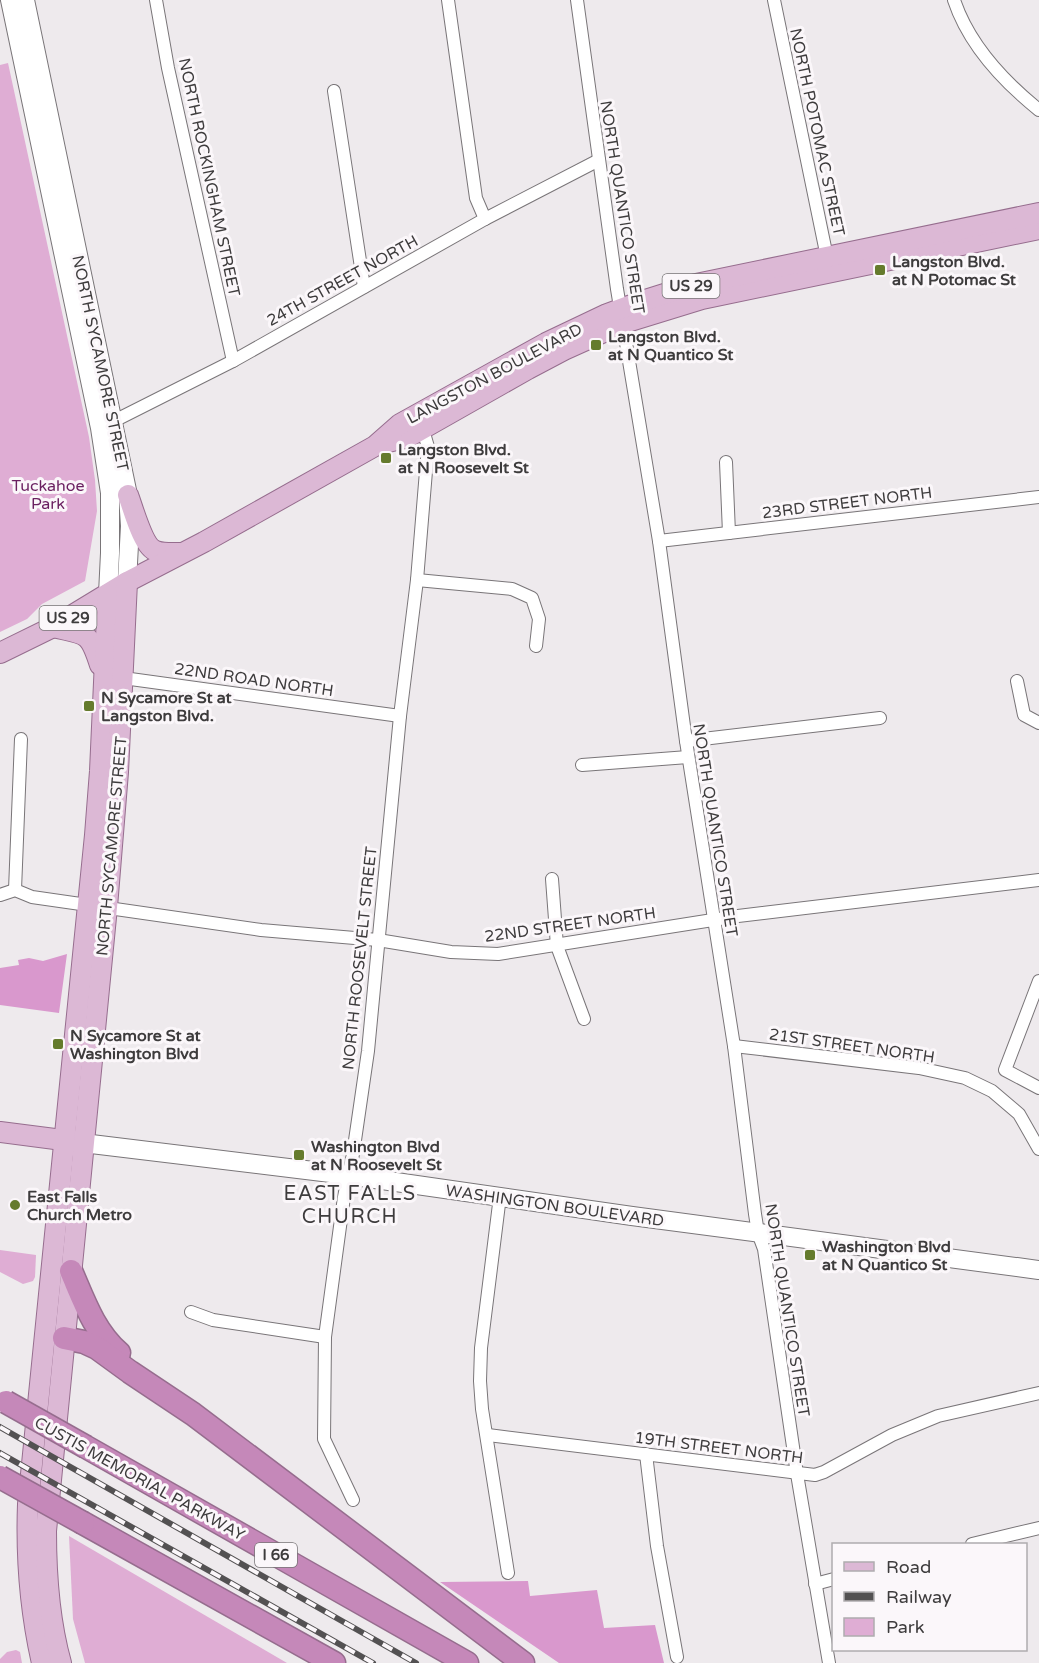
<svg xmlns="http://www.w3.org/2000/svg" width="1039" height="1663" font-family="'Varela Round',sans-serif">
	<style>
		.green { fill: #dfadd4 }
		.forest { fill: #d998cd }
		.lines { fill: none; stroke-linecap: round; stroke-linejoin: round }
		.minor-casing { stroke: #797578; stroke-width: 14 }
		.secondary-casing { stroke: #797578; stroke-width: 20 }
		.primary-casing { stroke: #966d8e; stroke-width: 22 }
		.motorway-casing { stroke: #966d8e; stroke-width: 25 }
		.minor { stroke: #fff; stroke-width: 12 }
		.secondary { stroke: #fff; stroke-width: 18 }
		.primary { stroke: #dcb8d5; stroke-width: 20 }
		.motorway { stroke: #c588b9; stroke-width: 22 }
		.rail-casing { stroke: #535152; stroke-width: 6 }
		.rail { stroke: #fbf7fa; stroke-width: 4; stroke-dasharray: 11; stroke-linecap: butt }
		.motorway-bridge-casing { stroke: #966d8e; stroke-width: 25; stroke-linecap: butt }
		.motorway-bridge { stroke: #c588b9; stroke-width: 22 }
		.poi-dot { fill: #657b2d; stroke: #fbf7fa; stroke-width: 2 }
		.labels { text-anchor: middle; stroke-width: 6; stroke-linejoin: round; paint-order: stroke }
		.shield { fill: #fbf7fa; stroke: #777476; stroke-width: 1.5 }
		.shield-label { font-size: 15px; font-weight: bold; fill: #3e3c3d }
		.street-label { font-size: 16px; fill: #3e3c3d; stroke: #fbf7fa }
		.poi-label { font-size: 16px; font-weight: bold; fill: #3e3c3d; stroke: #fbf7fa; text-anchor: start }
		.park-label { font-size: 16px; fill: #6a1f60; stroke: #fbf7fa }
		.quarter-label { font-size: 20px; letter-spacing: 1.5px; fill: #3e3c3d; stroke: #fbf7fa }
	</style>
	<rect width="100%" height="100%" fill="#eeeaed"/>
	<g class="green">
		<polygon points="8,63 89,437 95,480 97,511 85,581 42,604 27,619 0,632 0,65"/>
		<polygon points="0,1250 36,1255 35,1277 33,1281 23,1284 0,1272"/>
		<polygon points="69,1536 287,1663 85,1663 73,1619"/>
		<polygon points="16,1650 20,1652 22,1663 0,1663 0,1659 7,1652"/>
	</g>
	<g class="forest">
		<polygon points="67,954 59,1013 0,1005 0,968 19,965 18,960 29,958 43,961"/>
		<polygon points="528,1581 530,1596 597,1590 604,1628 655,1625 664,1663 559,1663 440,1582"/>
	</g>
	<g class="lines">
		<defs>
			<g id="minor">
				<polyline points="156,0 168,68 233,361"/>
				<polyline points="448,0 476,198 485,219"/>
				<polyline points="577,0 617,289 659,541 686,741 734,1046 755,1214 758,1233 764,1249 797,1474 829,1663"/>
				<polyline points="774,0 828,262"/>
				<path d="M954 0C969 45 1003 81 1039 110"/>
				<polyline points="334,91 364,287"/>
				<polyline points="106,425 233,361 485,219 599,160"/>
				<polyline points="726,462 729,533"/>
				<polyline points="659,541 1039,497"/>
				<polyline points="417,580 512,589 532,598 539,619 536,646"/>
				<polyline points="116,677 400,716"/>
				<polyline points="1017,681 1024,715 1039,723"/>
				<polyline points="686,741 880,718"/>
				<polyline points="582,765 688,757"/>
				<polyline points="552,879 557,946 584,1019"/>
				<polyline points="15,890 21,739"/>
				<polyline points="0,895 15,890 32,897 261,930 378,940 451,952 498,954 738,916 1039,880"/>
				<polyline points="1039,981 1005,1070 1039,1088"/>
				<polyline points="734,1046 919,1068 965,1078 992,1091 1019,1114 1039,1149"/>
				<polyline points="500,1196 481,1348 480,1381 482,1409 508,1573"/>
				<polyline points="191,1312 213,1320 325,1337"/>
				<polyline points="488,1435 815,1475 824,1472 892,1435 938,1416 1039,1393"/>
				<polyline points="646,1454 657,1546 677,1657"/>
				<polyline points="353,1500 324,1439 325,1337 344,1197 353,1154 368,1051 400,716 417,580 428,447 421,423"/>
				<polyline points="972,1544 1039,1528"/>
				<polyline points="815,1584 834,1579"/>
			</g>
			<g id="secondary">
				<polyline points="10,0 100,428 110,493 110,553 108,594"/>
				<polyline points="25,0 128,495 130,526 127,582"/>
				<polyline points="83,1143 347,1175 632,1216 1039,1270"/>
			</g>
			<g id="primary">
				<polyline points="380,444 408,437 528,369 564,350 624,323 702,299 1039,229"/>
				<path d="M128 495C133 508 143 547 156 551 164 554 173 553 181 553"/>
				<path d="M53 627C86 635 89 630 100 665"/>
				<polyline points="0,653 53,627 127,582 204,542 375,446 400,424 546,343 607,314 642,301 696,284 1039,213"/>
				<polyline points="0,1132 78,1142"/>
				<path d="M42 1663C30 1610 26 1558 28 1504L95 835 100 771 108 594"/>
				<path d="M61 1663C49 1620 46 1576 46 1531L107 907 118 772 127 582"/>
			</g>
			<g id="motorway">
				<path d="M71 1271C84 1301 94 1331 119 1353"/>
				<polyline points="64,1338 84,1342 97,1348 130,1372 193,1414 523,1663"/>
				<polyline points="86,1447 467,1663"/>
				<polyline points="83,1523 334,1663"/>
			</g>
		</defs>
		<use href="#minor" class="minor-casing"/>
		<use href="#secondary" class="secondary-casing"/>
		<use href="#primary" class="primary-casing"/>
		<use href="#motorway" class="motorway-casing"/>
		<use href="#minor" class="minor"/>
		<use href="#secondary" class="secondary"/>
		<use href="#primary" class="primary"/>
		<use href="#motorway" class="motorway"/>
		<defs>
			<g id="rail">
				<polyline points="0,1427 416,1663"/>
				<polyline points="0,1453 373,1663"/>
			</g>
		</defs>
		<use href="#rail" class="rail-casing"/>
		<use href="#rail" class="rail"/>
		<defs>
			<g id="motorway-bridge">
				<polyline points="6,1402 86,1447"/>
				<polyline points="0,1477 83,1523"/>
			</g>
		</defs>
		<use href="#motorway-bridge" class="motorway-bridge-casing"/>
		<use href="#motorway-bridge" class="motorway-bridge"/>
	</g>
	<g class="poi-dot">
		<rect x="874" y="264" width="12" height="12" rx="3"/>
		<rect x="590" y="339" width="12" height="12" rx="3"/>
		<rect x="380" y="452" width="12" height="12" rx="3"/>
		<rect x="83" y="700" width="12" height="12" rx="3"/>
		<rect x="52" y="1038" width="12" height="12" rx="3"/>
		<rect x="293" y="1149" width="12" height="12" rx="3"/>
		<circle cx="15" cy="1205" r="6"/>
		<rect x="804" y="1249" width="12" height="12" rx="3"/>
	</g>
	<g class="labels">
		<g class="shield">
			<rect x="662.5" y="274" width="57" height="24" rx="4.5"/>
			<rect x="39.5" y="606" width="57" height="24" rx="4.5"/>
			<rect x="255" y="1543" width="42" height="24" rx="4.5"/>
		</g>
		<g class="shield-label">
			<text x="691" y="291">US 29</text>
			<text x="68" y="623">US 29</text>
			<text x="276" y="1560">I 66</text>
		</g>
		<g class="street-label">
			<text transform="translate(818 132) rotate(78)" y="6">NORTH POTOMAC STREET</text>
			<text transform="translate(210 177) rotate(78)" y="6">NORTH ROCKINGHAM STREET</text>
			<text transform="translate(623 207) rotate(81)" y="6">NORTH QUANTICO STREET</text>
			<text transform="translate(342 280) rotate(-29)" y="6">24TH STREET NORTH</text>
			<text transform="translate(101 363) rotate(78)" y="6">NORTH SYCAMORE STREET</text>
			<text transform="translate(494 373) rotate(-28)" y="6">LANGSTON BOULEVARD</text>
			<text transform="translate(847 502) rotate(-7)" y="6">23RD STREET NORTH</text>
			<text transform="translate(254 679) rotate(8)" y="6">22ND ROAD NORTH</text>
			<text transform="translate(716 830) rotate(81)" y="6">NORTH QUANTICO STREET</text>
			<text transform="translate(111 846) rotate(-85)" y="6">NORTH SYCAMORE STREET</text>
			<text transform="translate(570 924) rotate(-8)" y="6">22ND STREET NORTH</text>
			<text transform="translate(359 958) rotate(-84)" y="6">NORTH ROOSEVELT STREET</text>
			<text transform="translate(852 1045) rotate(8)" y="6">21ST STREET NORTH</text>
			<text transform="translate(555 1205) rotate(8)" y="6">WASHINGTON BOULEVARD</text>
			<text transform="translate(788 1310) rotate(81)" y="6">NORTH QUANTICO STREET</text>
			<text transform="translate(719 1447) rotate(7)" y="6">19TH STREET NORTH</text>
			<text transform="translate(140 1478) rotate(29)" y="6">CUSTIS MEMORIAL PARKWAY</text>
		</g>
		<g class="poi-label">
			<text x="892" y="267">Langston Blvd.<tspan x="892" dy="18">at N Potomac St</tspan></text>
			<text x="608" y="342">Langston Blvd.<tspan x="608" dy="18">at N Quantico St</tspan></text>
			<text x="398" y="455">Langston Blvd.<tspan x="398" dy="18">at N Roosevelt St</tspan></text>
			<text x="101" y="703">N Sycamore St at<tspan x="101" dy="18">Langston Blvd.</tspan></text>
			<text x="70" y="1041">N Sycamore St at<tspan x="70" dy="18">Washington Blvd</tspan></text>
			<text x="311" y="1152">Washington Blvd<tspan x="311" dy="18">at N Roosevelt St</tspan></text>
			<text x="27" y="1202">East Falls<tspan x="27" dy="18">Church Metro</tspan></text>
			<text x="822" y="1252">Washington Blvd<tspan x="822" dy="18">at N Quantico St</tspan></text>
		</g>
		<g class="park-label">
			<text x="48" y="491">Tuckahoe<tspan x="48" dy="18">Park</tspan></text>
		</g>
		<g class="quarter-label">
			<text x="350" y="1200">EAST FALLS<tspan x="350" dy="23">CHURCH</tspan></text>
		</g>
	</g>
	<rect x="832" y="1543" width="195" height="108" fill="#fbf7fa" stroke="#afacae" stroke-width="1.5"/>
	<rect x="844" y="1562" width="30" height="9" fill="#dcb8d5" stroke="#afacae" stroke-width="1.5"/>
	<text x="886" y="1573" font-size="18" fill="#3e3c3d">Road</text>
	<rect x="844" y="1592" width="30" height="9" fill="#535152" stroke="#afacae" stroke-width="1.5"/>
	<text x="886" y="1603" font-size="18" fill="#3e3c3d">Railway</text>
	<rect x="844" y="1618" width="30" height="18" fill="#dfadd4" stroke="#afacae" stroke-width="1.5"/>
	<text x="886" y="1633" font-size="18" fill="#3e3c3d">Park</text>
</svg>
